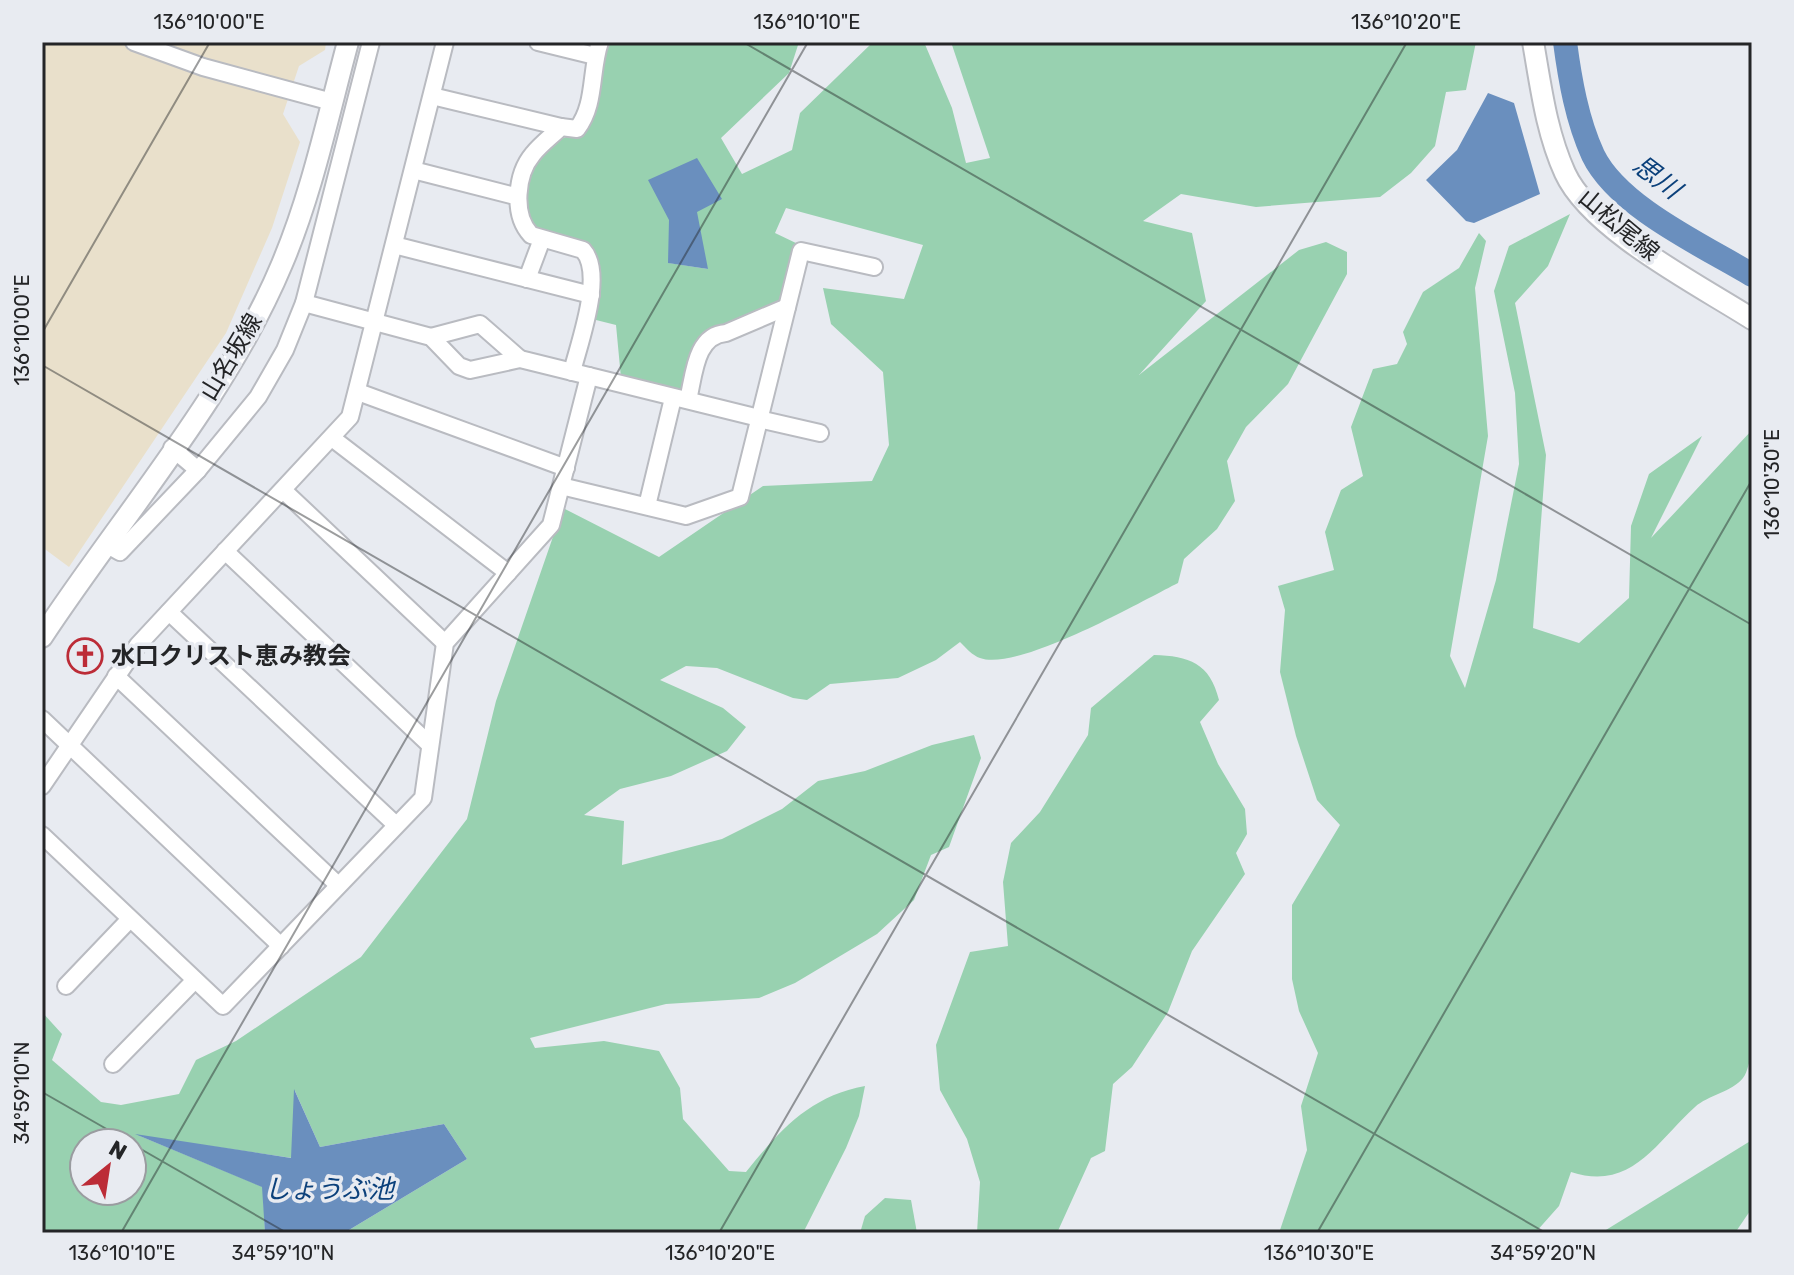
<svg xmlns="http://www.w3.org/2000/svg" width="1794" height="1275" font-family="Rubik,'Noto Sans JP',sans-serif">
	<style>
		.industrial { fill: #e9e0cb }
		.green { fill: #98d1b0; fill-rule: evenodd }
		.water { fill: #6a8fbe }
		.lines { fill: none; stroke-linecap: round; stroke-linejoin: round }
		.river { stroke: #6a8fbe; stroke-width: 24 }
		.minor-casing { stroke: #b9bbc1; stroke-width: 20 }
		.major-casing { stroke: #b9bbc1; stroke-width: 24 }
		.minor { stroke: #fff; stroke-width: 16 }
		.major { stroke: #fff; stroke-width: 20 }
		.ticks { fill: none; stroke: #242527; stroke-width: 2; stroke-opacity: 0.45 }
		.labels { text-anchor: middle; stroke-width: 7; stroke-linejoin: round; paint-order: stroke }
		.street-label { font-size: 24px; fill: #242527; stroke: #e8ebf1 }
		.poi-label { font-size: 24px; font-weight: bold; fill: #242527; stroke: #e8ebf1; text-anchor: start }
		.water-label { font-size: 26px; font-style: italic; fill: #0c417b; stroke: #e8ebf1 }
		.neatline { fill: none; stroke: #242527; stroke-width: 3 }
		.ticks-label { font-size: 20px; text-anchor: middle; fill: #242527 }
	</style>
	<rect width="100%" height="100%" fill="#e8ebf1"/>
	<polygon class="industrial" points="42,42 326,42 325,50 299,66 283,114 300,142 272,228 226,333 69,567 42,547"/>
	<g class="green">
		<path d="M606 42H799L789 73 721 138 742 174 792 150 800 113 873 42H924L952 108 966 163 990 158 951 42H1476L1466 90 1446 92 1435 146 1411 173 1380 197 1256 207 1181 194 1143 221 1192 233 1206 301 1139 375 1299 250 1326 242 1347 252V274L1288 384 1246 427 1227 461 1235 501 1217 529 1184 559 1178 583C1140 602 1018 672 980 658 973 656 965 647 960 642L936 660 898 678 830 684 807 700 793 698 717 668 686 666 660 680 723 708 746 727 727 751 671 776 620 789 584 815 624 821 622 865 722 839 782 809 818 781 865 771 932 745 974 735 981 758 949 847 931 855 914 900 877 934 795 983 759 998 666 1004 530 1038 535 1048 604 1041 659 1051 680 1088 683 1119 729 1171 746 1172C780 1130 810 1096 865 1086L859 1116 846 1148 803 1233H344L467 1159 444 1124 320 1147 295 1091 292 1158 140 1136 263 1187 265 1233H42V1012L62 1034 52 1060 101 1102 121 1105 179 1094 196 1060 236 1041 361 957 467 819 496 701 563 508 659 557 763 486 872 481 889 445 883 372 831 324 823 288 904 299 923 245 786 208 775 233 798 244 785 296 777 307 723 327 680 393 621 378 616 325 592 319 594 253 529 226C518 182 533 141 581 133L594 117 600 62ZM669 220 708 269 669 263ZM84 1143H132V1191H84Z"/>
		<path d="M1570 214 1548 266 1515 303 1546 455 1533 628 1579 643 1629 598 1631 526 1649 474 1702 436 1651 538 1752 430V1054C1749 1060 1748 1072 1743 1078 1732 1092 1708 1095 1695 1107 1657 1141 1632 1192 1571 1172L1559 1206 1535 1233H1279L1307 1150 1301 1106 1318 1053 1299 1011 1292 979V905L1340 825 1317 800 1296 736 1280 672 1285 610 1278 586 1334 570 1325 532 1341 490 1363 476 1351 427 1373 369 1397 364 1407 344 1403 332 1423 292 1459 268 1479 233 1486 241 1475 288 1488 436 1450 656 1465 688 1496 580 1519 464 1515 393 1494 291 1509 246Z"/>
		<path d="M1154 655C1189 656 1210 663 1219 700L1200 722 1218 764 1245 809 1247 834 1236 853 1245 874 1192 951 1168 1012 1132 1067 1113 1084 1105 1151 1091 1158 1057 1233H977L980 1182 967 1139 940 1090 936 1045 970 952 1008 946 1003 882 1011 843 1040 812 1088 735 1091 708Z"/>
		<polygon points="1752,1140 1752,1208 1735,1233 1601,1233"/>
		<polygon points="885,1198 911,1200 917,1233 860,1233 865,1216"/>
	</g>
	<g class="water">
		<polygon points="1488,93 1514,103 1540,194 1474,223 1466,221 1426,180 1457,150"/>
		<polygon points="697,158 722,199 697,212 708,269 668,263 669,220 648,180"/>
		<polygon points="294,1089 320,1147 444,1124 467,1159 344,1233 265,1233 262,1187 135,1134 291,1158"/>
	</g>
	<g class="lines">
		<path class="river" d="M1565 42C1570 80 1577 120 1593 155 1618 207 1704 246 1752 275"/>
		<defs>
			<g id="minor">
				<polyline points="134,42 203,67 332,102"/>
				<polyline points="538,42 595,56"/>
				<polyline points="432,96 561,127"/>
				<polyline points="413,170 515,196"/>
				<polyline points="394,245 591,295"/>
				<polyline points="527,279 542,239"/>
				<polyline points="304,303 431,337 459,366 470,370 520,359 759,418"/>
				<polyline points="431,337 480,324 520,359"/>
				<path d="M572 372C579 343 605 274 583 250L531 235C512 215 516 174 533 154 541 144 552 136 561 127L577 129C596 105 590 71 600 42"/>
				<polyline points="358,392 566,468"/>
				<path d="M688 400C694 376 695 335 726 333L787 307"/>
				<polyline points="759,419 820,433"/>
				<polyline points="332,438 508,573"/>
				<polyline points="172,448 198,470 258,397 285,350 304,303 371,42"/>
				<polyline points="561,486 686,516 740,497 801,251 874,267"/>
				<polyline points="283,490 445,643"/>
				<polyline points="647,506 673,398"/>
				<polyline points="106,544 120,552 198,470"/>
				<polyline points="225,551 430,745"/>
				<polyline points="169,612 396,825"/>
				<polyline points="116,676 338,885"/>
				<polyline points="42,719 281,946"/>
				<polyline points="42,786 138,645 350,417 445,42"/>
				<polyline points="42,835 223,1006 423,798 445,643 551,525 589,376"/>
				<polyline points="66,986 130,919"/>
				<polyline points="113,1064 195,980"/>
			</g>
			<g id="major">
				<path d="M1533 42C1541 87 1546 131 1565 173 1591 230 1699 285 1752 319"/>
				<path d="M42 637C121 517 227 396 282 264 312 193 328 116 348 42"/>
			</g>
		</defs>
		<use href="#minor" class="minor-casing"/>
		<use href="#major" class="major-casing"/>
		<use href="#minor" class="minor"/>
		<use href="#major" class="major"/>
	</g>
	<path class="ticks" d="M743 42 1752 625M42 333 210 42M42 365 1546 1233M42 1092 131 1143M132 1144 287 1233M121 1233 808 42M719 1233 1407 42M1317 1233 1752 480"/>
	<defs>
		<symbol id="church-ring" viewBox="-11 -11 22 22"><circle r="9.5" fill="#e8ebf1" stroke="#bc2c37" stroke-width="1.5"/><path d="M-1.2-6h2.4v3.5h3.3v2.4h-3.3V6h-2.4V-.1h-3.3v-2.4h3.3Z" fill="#bc2c37"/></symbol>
	</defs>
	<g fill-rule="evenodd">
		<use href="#church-ring" x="65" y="636" width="40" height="40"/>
	</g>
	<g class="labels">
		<g class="street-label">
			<text transform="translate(1619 225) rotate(40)" y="8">山松尾線</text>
			<text transform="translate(231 357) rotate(-59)" y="8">山名坂線</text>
		</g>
		<g class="poi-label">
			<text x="111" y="664">水口クリスト恵み教会</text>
		</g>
		<g class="water-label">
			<text transform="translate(1657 177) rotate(37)" y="9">思川</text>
			<text x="329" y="1198">しょうぶ池</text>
		</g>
	</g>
	<rect width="1794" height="1275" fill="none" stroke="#e8ebf1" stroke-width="88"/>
	<g transform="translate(108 1167) rotate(30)"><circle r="38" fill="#e8ebf1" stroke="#9a9ca0" stroke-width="2"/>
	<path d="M0-6L14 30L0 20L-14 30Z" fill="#bc2c37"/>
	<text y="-12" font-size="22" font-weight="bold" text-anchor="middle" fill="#242527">N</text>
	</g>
	<rect x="44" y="44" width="1706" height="1187" class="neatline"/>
	<g class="ticks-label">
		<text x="209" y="29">136°10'00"E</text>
		<text x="807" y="29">136°10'10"E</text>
		<text x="1406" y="29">136°10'20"E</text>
		<text transform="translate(22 330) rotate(-90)" y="7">136°10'00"E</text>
		<text transform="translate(1772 484) rotate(-90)" y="7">136°10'30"E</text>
		<text transform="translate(22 1093) rotate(-90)" y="7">34°59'10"N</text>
		<text x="122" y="1260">136°10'10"E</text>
		<text x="283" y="1260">34°59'10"N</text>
		<text x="720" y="1260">136°10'20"E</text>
		<text x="1319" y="1260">136°10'30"E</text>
		<text x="1543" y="1260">34°59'20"N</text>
	</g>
</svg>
